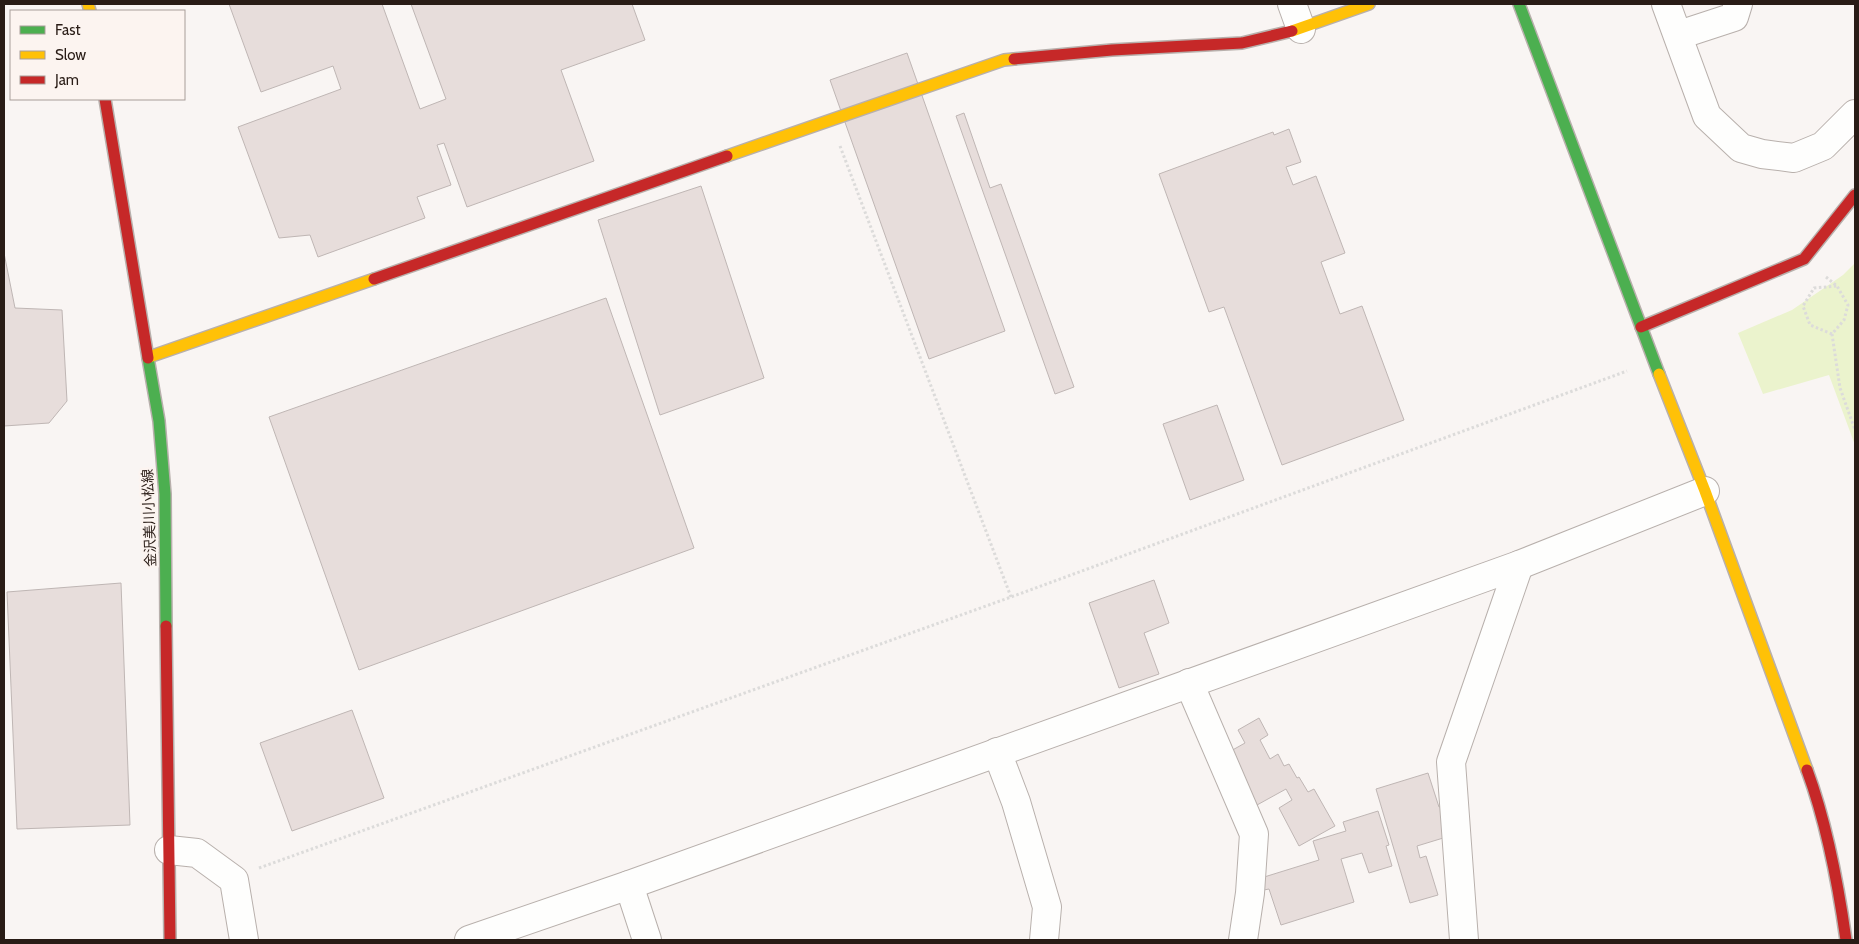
<svg xmlns="http://www.w3.org/2000/svg" width="1859" height="944" font-family="Cabin,'Noto Sans JP',sans-serif">
	<style>
		.green { fill: #ebf3cd }
		.building { fill: #e7dddb; stroke: #bfb6b4 }
		.lines { fill: none; stroke-linecap: round; stroke-linejoin: round }
		.street-casing { stroke: #b8b0ac; stroke-width: 30 }
		.fast-casing { stroke: #b8b0ac; stroke-width: 14 }
		.slow-casing { stroke: #b8b0ac; stroke-width: 14 }
		.jam-casing { stroke: #b8b0ac; stroke-width: 14 }
		.path { stroke: #dcdbda; stroke-width: 3; stroke-dasharray: 2.5 2.5; stroke-linecap: butt }
		.street { stroke: #fefefd; stroke-width: 28 }
		.fast { stroke: #4caf50; stroke-width: 11 }
		.slow { stroke: #ffc107; stroke-width: 11 }
		.jam { stroke: #c62828; stroke-width: 11 }
		.labels { text-anchor: middle; stroke-width: 5; stroke-linejoin: round; paint-order: stroke }
		.street-label { font-size: 14px; fill: #291c16; stroke: #fcf4f0 }
	</style>
	<rect width="100%" height="100%" fill="#f9f5f3"/>
	<polygon class="green" points="1855,263 1855,445 1829,375 1763,394 1738,333 1792,310 1843,275"/>
	<g class="building">
		<polygon points="229,4 382,4 420,109 446,99 411,4 632,4 645,40 561,70 594,161 467,207 444,143 437,145 451,185 417,197 425,218 318,257 310,235 279,238 238,127 341,89 333,66 261,92"/>
		<polygon points="907,53 1005,331 929,359 830,80"/>
		<polygon points="964,113 990,188 1001,184 1074,387 1055,394 956,116"/>
		<polygon points="1289,129 1301,162 1286,167 1293,185 1316,176 1345,253 1321,262 1340,314 1362,306 1404,420 1282,465 1224,307 1209,312 1159,174 1273,132 1274,135"/>
		<polygon points="701,186 764,378 660,415 598,220"/>
		<polygon points="4,253 15,308 62,310 67,401 49,423 4,426"/>
		<polygon points="606,298 694,548 359,670 269,417"/>
		<polygon points="1217,405 1244,480 1190,500 1163,424"/>
		<polygon points="1154,580 1169,623 1144,633 1159,674 1119,688 1089,603"/>
		<polygon points="121,583 130,825 17,829 7,592"/>
		<polygon points="352,710 384,798 292,831 260,743"/>
		<polygon points="1259,718 1268,735 1260,740 1270,759 1278,754 1284,766 1289,764 1297,778 1299,777 1308,792 1314,789 1335,826 1299,846 1279,808 1292,800 1286,789 1257,805 1229,752 1245,743 1238,730"/>
		<polygon points="1428,773 1439,807 1444,805 1453,835 1417,846 1420,858 1426,856 1438,895 1410,903 1376,789"/>
		<polygon points="1378,811 1389,845 1386,846 1392,866 1369,873 1362,853 1341,859 1354,902 1281,925 1269,889 1264,890 1261,878 1319,860 1313,841 1346,831 1343,822"/>
	</g>
	<g class="lines">
		<defs>
			<g id="street">
				<polyline points="1292,4 1301,29"/>
				<polyline points="1666,4 1707,116 1741,148 1762,154 1794,158 1823,146 1855,114"/>
				<polyline points="1679,35 1734,17 1738,4"/>
				<polyline points="1189,683 1254,834 1250,893 1243,940"/>
				<polyline points="997,752 1016,802 1047,907 1044,940"/>
				<polyline points="169,850 197,853 234,880 244,940"/>
				<polyline points="629,885 647,940"/>
				<polyline points="469,940 629,885 1519,565 1705,491"/>
				<polyline points="1464,940 1451,762 1519,565"/>
			</g>
			<g id="fast">
				<polyline points="1519,4 1659,374"/>
				<polyline points="148,358 159,421 165,494 166,626"/>
			</g>
			<g id="slow">
				<polyline points="88,4 90,11"/>
				<polyline points="1292,31 1369,4"/>
				<polyline points="727,156 1004,60 1014,59"/>
				<polyline points="149,357 374,279"/>
				<polyline points="1659,374 1705,491 1807,770"/>
			</g>
			<g id="jam">
				<polyline points="1014,59 1112,50 1242,43 1292,31"/>
				<polyline points="105,99 148,358"/>
				<polyline points="374,279 727,156"/>
				<polyline points="1641,327 1804,259 1855,195"/>
				<polyline points="166,626 170,940"/>
				<path d="M1807 770C1827 824 1838 883 1846 940"/>
			</g>
		</defs>
		<use href="#street" class="street-casing"/>
		<use href="#fast" class="fast-casing"/>
		<use href="#slow" class="slow-casing"/>
		<use href="#jam" class="jam-casing"/>
		<g class="path">
			<polyline points="840,146 1011,597"/>
			<polyline points="1826,277 1837,286 1848,305 1844,320 1832,334 1840,388 1855,430"/>
			<polyline points="1832,334 1810,325 1803,306 1814,288 1837,286"/>
			<polyline points="259,868 1011,597 1627,371"/>
		</g>
		<use href="#street" class="street"/>
		<use href="#fast" class="fast"/>
		<use href="#slow" class="slow"/>
		<use href="#jam" class="jam"/>
	</g>
	<g class="labels">
		<g class="street-label">
			<text transform="translate(149 518) rotate(-92)" y="5">金沢美川小松線</text>
		</g>
	</g>
	<rect width="1859" height="944" fill="none" stroke="#291c16" stroke-width="10"/>
	<rect x="10" y="10" width="175" height="90" fill="#fcf4f0" stroke="#a89e99"/>
	<rect x="20" y="26" width="25" height="8" fill="#4caf50" stroke="#a89e99"/>
	<text x="55" y="35" font-size="15" fill="#291c16">Fast</text>
	<rect x="20" y="51" width="25" height="8" fill="#ffc107" stroke="#a89e99"/>
	<text x="55" y="60" font-size="15" fill="#291c16">Slow</text>
	<rect x="20" y="76" width="25" height="8" fill="#c62828" stroke="#a89e99"/>
	<text x="55" y="85" font-size="15" fill="#291c16">Jam</text>
</svg>
